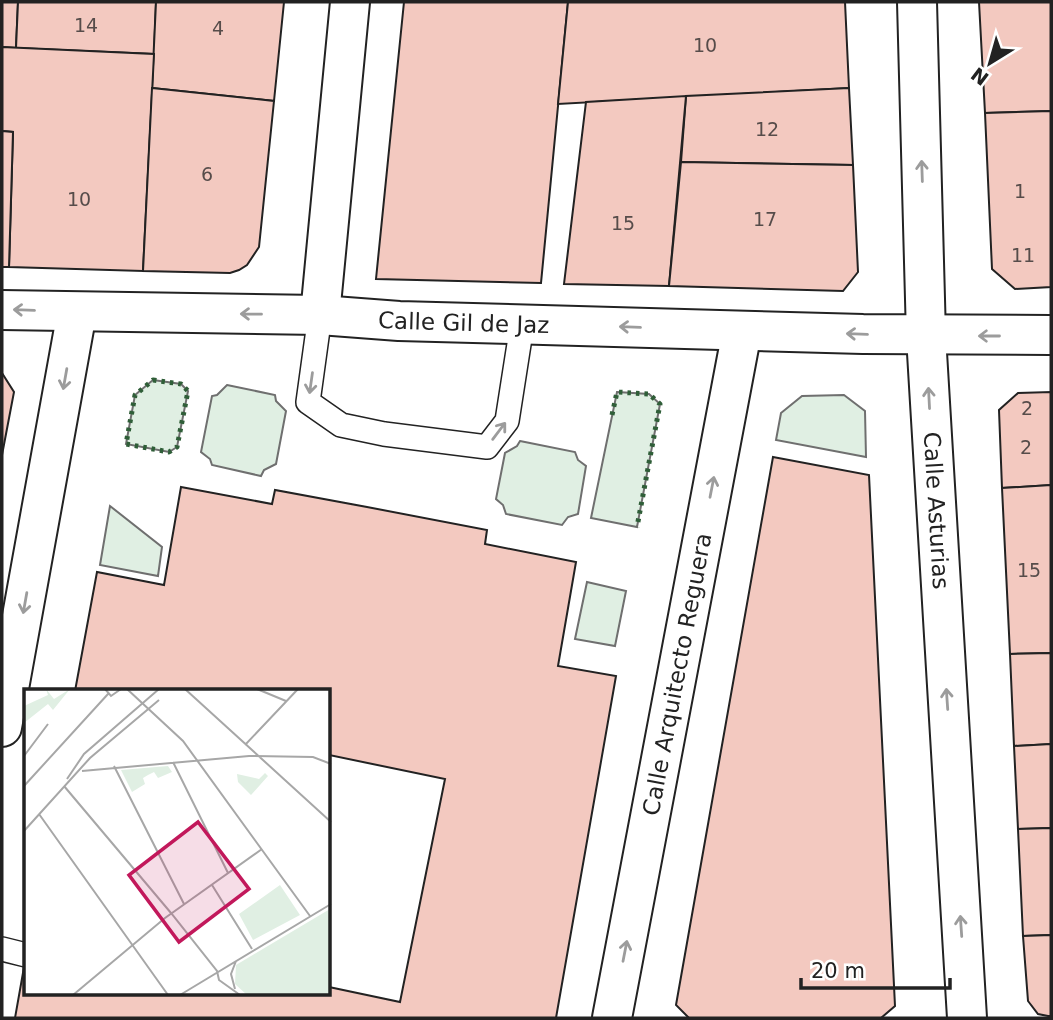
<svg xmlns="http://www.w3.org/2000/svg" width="1053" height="1020" font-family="'DejaVu Sans',sans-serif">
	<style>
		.green { fill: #e0efe3; stroke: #6f6f6f; stroke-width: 2 }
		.building { fill: #f3c9c0; stroke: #222; stroke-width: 2 }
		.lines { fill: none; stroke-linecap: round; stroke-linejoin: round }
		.service-casing { stroke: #222; stroke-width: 26 }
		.minor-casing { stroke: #222; stroke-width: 42 }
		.service { stroke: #fff; stroke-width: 23 }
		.minor { stroke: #fff; stroke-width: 38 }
		.hedge { stroke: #2f5e38; stroke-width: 5; stroke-dasharray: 3.5 5; stroke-linecap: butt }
		.oneway { stroke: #9c9c9c }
		.labels { text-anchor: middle; stroke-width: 5; stroke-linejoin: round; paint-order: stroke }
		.number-label { font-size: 19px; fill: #564c4a }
		.street-label { font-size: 23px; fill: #222; stroke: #fff }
		.inset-road { fill: none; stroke: #a7a7a7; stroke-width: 2 }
		.view { fill: #c2185b; fill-opacity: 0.15; stroke: #c2185b; stroke-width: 3.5 }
		.inset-edge { fill: none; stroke: #222; stroke-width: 3.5 }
	</style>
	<rect width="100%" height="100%" fill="#fff"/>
	<g class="green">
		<polygon points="153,380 181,384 188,391 177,447 169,452 126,444 135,395"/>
		<polygon points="227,385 275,395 276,401 286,411 276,464 264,470 261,476 212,465 210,459 201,452 212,396 217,395"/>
		<polygon points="617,392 649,394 660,404 637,527 591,518"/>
		<polygon points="844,395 865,411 866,457 776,440 781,413 802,396"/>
		<polygon points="520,441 575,452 578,460 586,466 578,514 568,517 562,525 506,514 503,505 496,499 505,453 517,446"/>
		<polygon points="110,506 162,547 158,576 100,565"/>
		<polygon points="587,582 626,591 615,646 575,639"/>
	</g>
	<g class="building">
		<polygon points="2,2 18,2 16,48 2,47"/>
		<polygon points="18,2 156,2 154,54 16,48"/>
		<polygon points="156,2 284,2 274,101 152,88"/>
		<polygon points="404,2 568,2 541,283 376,279"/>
		<polygon points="568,2 845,2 849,88 558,104"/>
		<polygon points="979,2 1051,2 1051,111 985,113"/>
		<polygon points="2,47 154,54 143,271 9,267 13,132 2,131"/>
		<polygon points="152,88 274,101 259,247 247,265 239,270 230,273 143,271"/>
		<polygon points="849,88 853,165 681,162 686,96"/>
		<polygon points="686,96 669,286 564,284 586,102"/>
		<polygon points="1051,111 1051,287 1015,289 992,269 985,113"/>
		<polygon points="2,131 13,132 9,267 2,267"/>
		<polygon points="681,162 853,165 858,272 843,291 669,286"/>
		<polygon points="2,373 14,392 2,455"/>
		<polygon points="1051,392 1051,485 1002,488 999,410 1018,393"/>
		<polygon points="773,457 869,475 895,1006 881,1018 689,1018 676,1005"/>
		<polygon points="1051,485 1051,653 1010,654 1002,488"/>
		<polygon points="181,487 272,504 275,490 367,507 487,530 485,544 576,562 558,666 616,676 556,1018 15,1018 26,956 26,994 329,994 329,987 400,1002 445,779 329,755 329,691 75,691 97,572 164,585"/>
		<polygon points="1051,653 1051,744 1014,746 1010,654"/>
		<polygon points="1051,744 1051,828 1018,829 1014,746"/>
		<polygon points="1051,828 1051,935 1023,936 1018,829"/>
		<polygon points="1051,935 1051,1016 1048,1016 1038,1014 1028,1001 1023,936"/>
	</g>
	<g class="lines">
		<defs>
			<g id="service">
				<polyline points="320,315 308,402 341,425 384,434 487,447 507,421 522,325"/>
				<polyline points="2,949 26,955"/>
			</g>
			<g id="minor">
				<path id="s1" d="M917 2 926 336 967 1018"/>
				<path id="s2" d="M2 310 320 315 399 321 863 334 1051 335"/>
				<polyline points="320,315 350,2"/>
				<polyline points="2,727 77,312"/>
				<path id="s3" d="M612 1018 742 331"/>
			</g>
		</defs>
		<use href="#service" class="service-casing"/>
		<use href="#minor" class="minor-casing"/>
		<use href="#service" class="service"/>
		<use href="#minor" class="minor"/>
		<g class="hedge">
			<polygon points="153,380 181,384 188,391 177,447 169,452 126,444 135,395"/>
			<polyline points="612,415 617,392 649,394 660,404 637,527"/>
		</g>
	</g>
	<defs><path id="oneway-shaft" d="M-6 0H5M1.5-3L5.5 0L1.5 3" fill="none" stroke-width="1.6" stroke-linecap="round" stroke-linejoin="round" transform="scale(1.75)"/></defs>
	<g class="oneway">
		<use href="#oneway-shaft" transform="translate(922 171) rotate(-92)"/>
		<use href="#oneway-shaft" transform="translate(24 310) rotate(-178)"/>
		<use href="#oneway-shaft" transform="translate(251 314) rotate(-179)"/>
		<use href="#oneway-shaft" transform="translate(630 327) rotate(-178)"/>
		<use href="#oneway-shaft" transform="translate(857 334) rotate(-178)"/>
		<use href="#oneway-shaft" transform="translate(989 336) rotate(-180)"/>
		<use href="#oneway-shaft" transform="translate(65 379) rotate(100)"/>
		<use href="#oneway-shaft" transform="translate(311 383) rotate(98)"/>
		<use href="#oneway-shaft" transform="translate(929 398) rotate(-93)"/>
		<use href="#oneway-shaft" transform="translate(499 431) rotate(-53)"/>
		<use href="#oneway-shaft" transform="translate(712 487) rotate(-79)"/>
		<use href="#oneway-shaft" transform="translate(25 603) rotate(100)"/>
		<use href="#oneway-shaft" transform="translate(947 699) rotate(-94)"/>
		<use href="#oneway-shaft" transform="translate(961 926) rotate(-94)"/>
		<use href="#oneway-shaft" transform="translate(625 951) rotate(-79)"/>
	</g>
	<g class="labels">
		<g class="number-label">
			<text x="86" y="32">14</text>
			<text x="218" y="35">4</text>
			<text x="705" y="52">10</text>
			<text x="767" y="136">12</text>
			<text x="207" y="181">6</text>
			<text x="1020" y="198">1</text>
			<text x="79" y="206">10</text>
			<text x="765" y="226">17</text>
			<text x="623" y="230">15</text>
			<text x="1023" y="262">11</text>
			<text x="1027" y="415">2</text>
			<text x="1026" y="454">2</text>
			<text x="1029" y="577">15</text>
		</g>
		<g class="street-label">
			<text dy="8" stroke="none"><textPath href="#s2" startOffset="462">Calle Gil de Jaz</textPath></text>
			<text dy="8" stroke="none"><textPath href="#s1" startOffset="509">Calle Asturias</textPath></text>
			<text dy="8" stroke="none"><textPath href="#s3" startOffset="350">Calle Arquitecto Reguera</textPath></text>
		</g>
	</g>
	<g transform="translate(24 689)">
		<rect width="306" height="306" fill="#fff"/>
		<path d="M22 0 30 10 46 0 29 21 24 15 0 34V17L24 6ZM144 77 148 83 134 89 130 83 124 86 119 89 121 95 108 103 97 81ZM241 84 244 87 227 106 214 93 213 85 235 90ZM256 196 276 226 229 251 215 225ZM306 220V306H223L211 295 212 276Z" fill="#e0efe3"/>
		<path class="inset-road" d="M81 0 87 7 97 0M103 0 159 52 286 227M161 0 307 133M233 0 262 12M221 56 274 0M0 67 24 35M149 73 204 184M90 77 160 215M58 82 225 67 289 68 307 75M43 90 60 65 135 0M0 97 84 5M40 97 147 224 193 282 195 291 216 306M15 125 144 306M0 142 66 69 135 11M188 196 228 260M211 300 207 285 212 272M49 306 141 229 238 160M156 306 307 215"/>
		<path class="view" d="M174 133 225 200 155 253 105 186Z"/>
		<rect width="306" height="306" class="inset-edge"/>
	</g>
	<rect width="1053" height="1020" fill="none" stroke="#222222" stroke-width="7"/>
	<g transform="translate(990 63) rotate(217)" stroke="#ffffff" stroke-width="5" paint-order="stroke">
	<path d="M0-5L12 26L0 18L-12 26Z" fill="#222222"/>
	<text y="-10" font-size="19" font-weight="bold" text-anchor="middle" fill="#222222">N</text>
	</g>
	<path d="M801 978v10h149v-10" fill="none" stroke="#222222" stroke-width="3.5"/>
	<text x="811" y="978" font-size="21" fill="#222222" stroke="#ffffff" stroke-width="5" paint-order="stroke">20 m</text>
</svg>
